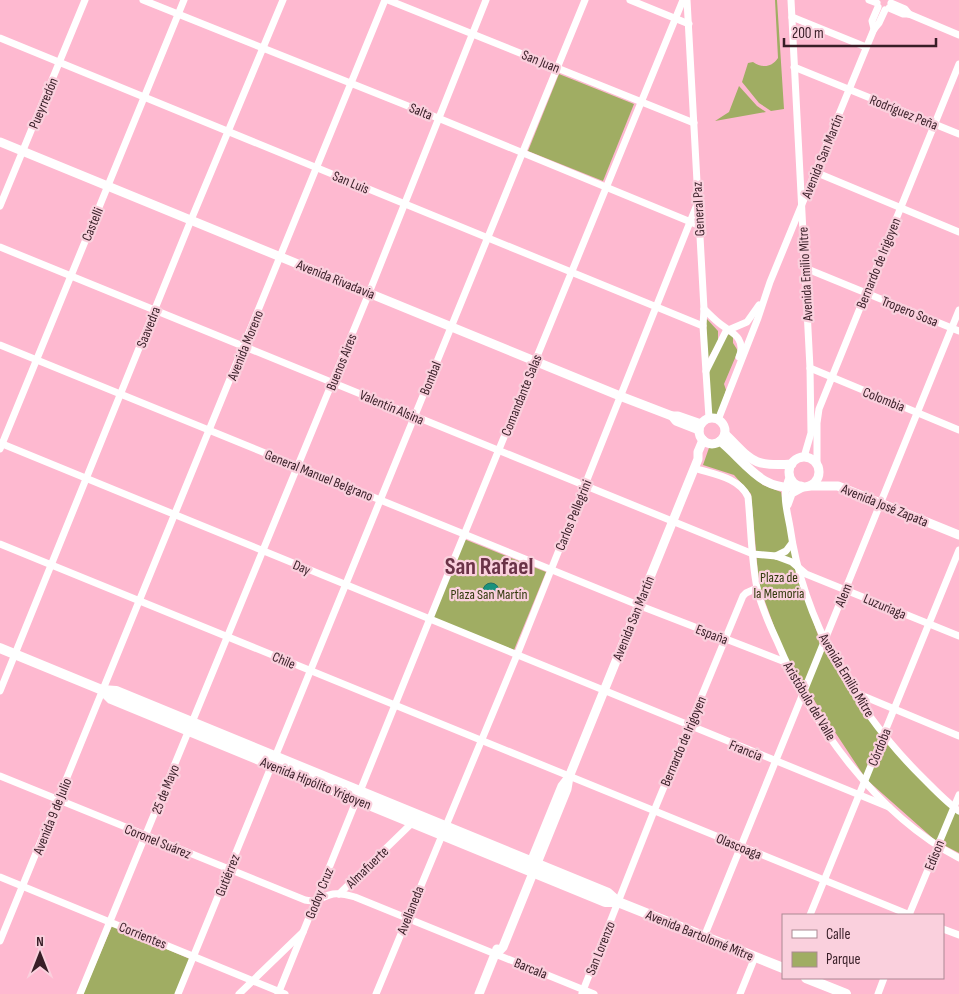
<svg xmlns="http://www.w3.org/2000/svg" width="959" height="994" font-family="'Sofia Sans Condensed',sans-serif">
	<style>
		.green { fill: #a0ad63 }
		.water { fill: #18927d; stroke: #226f63 }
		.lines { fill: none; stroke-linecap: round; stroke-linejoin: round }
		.minor { stroke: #fff; stroke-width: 7 }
		.major { stroke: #fff; stroke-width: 9 }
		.highway { stroke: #fff; stroke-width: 10 }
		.labels { text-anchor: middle; stroke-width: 4.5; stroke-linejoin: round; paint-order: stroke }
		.street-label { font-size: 14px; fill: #381e27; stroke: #fad0dd }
		.park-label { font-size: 14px; fill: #32390d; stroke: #fad0dd }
		.town-label { font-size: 24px; font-weight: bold; fill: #6a3247; stroke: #fad0dd }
	</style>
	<rect width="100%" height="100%" fill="#feb9d0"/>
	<g class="green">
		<path d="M775 0H777L784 109 771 111 759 103 742 82 748 63 753 62C762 68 771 68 778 58Z"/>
		<polygon points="559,74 634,104 603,181 528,151"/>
		<polygon points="739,86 757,106 766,112 715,121 729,112"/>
		<polygon points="706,318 718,331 718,342 707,360"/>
		<polygon points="731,334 733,336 733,343 738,351 724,384 726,390 718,417 711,416 706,372 726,335"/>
		<polygon points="710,445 721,445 746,471 763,485 781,492 796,571 822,647 885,740 959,813 959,853 936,841 866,779 804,685 803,688 787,662 759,585 751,494 734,475 703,465"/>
		<polygon points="464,539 546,572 514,650 432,617"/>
		<polygon points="112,926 190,959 175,994 83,994"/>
	</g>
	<circle class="water" cx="491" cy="591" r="8"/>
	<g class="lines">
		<g class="minor">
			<polyline points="143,0 438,118 698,225"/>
			<polyline points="388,0 694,123"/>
			<polyline points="630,0 689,24"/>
			<polyline points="687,0 704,309 703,326 709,418"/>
			<polyline points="791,0 810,368 811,433 804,457"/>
			<polyline points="869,0 877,3"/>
			<polyline points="891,3 905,9 909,14"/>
			<polyline points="889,8 903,14 909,14 959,35"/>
			<polyline points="792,17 866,47"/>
			<polyline points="874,29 872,21 878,7"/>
			<polyline points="0,38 703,326"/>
			<polyline points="794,67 959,134"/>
			<polyline points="815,172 959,232"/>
			<polyline points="0,206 85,0"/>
			<polyline points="0,247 753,554 776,556 792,562 806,574 959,636"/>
			<polyline points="805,268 959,331"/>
			<path d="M704 309C709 314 714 319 719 323 730 332 747 337 739 357"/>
			<polyline points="0,345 638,605 785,662"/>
			<polyline points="810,368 959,430"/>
			<polyline points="706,371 726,331 747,322 759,305"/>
			<polyline points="718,420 758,318 770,282 874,29 879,23 885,10"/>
			<polyline points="0,443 889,807"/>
			<polyline points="0,449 184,0"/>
			<polyline points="817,465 817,423 819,409 959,64"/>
			<path d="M694 468C712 474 739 477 748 497 751 527 751 558 757 588 761 606 769 624 777 641 812 725 877 815 959 858"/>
			<path d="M790 476C781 492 787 510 790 527 803 620 856 712 923 778 934 789 946 802 959 811"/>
			<polyline points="788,505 792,494 803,488"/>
			<polyline points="0,544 910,915"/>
			<polyline points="776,556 786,551 792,543"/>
			<polyline points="0,691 191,220 283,0"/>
			<polyline points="856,693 959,736"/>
			<path d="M0 776 305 900C318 903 322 896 333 894 340 893 348 895 355 897L594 994"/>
			<polyline points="0,877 285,994"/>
			<polyline points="339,894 412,823"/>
			<polyline points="810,915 959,550"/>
			<polyline points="909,915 959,795"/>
			<polyline points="943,929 959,935"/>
			<polyline points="704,937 959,310"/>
			<polyline points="0,941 385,0"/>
			<polyline points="582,993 654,811 743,596 746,593 757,588"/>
			<polyline points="80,994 369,293 486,0"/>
			<polyline points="178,994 585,0"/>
			<polyline points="239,994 303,932"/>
			<polyline points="278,994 450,569 683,0"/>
			<polyline points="376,994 517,655 698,202"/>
			<polyline points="740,994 755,957"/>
			<polyline points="878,994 884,978"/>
		</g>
		<g class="major">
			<polyline points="0,142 620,396 672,416 678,416 701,424"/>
			<polyline points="672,416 676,421 699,430"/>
			<circle cx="712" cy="431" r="13"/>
			<path d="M725 434C752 460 751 467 792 464"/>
			<path d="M720 441C746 462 762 494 801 486"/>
			<circle cx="804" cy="472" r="15"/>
			<polyline points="809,486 838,486 959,535"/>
			<polyline points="529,867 562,786 569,777"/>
			<polyline points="496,954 503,947 567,789 569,777 698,459 698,452 703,440"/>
			<polyline points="479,994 497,949"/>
		</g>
		<g class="highway">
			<polyline points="0,648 102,690 116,691 608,893 618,902 605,902 111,699 102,690"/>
			<polyline points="618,902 783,968"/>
			<polyline points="806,978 846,994"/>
		</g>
	</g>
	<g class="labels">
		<g class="street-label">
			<text transform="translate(541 61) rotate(22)" y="5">San Juan</text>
			<text transform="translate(43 103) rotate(-67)" y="5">Pueyrredón</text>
			<text transform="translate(421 111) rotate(22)" y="5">Salta</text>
			<text transform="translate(904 112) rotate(22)" y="5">Rodríguez Peña</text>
			<text transform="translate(822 156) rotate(-68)" y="5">Avenida San Martín</text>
			<text transform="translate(351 182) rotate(23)" y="5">San Luis</text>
			<text transform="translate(698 209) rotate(-93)" y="5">General Paz</text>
			<text transform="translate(92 224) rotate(-68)" y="5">Castelli</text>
			<text transform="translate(878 263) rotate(-68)" y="5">Bernardo de Irigoyen</text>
			<text transform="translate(805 274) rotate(-93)" y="5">Avenida Emilio Mitre</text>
			<text transform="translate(336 279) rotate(22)" y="5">Avenida Rivadavia</text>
			<text transform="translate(910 311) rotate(22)" y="5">Tropero Sosa</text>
			<text transform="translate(148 327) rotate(-68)" y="5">Saavedra</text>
			<text transform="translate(245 345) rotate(-68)" y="5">Avenida Moreno</text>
			<text transform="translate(341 362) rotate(-68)" y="5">Buenos Aires</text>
			<text transform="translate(430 378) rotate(-68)" y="5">Bombal</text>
			<text transform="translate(521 395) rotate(-68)" y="5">Comandante Salas</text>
			<text transform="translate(884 399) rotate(22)" y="5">Colombia</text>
			<text transform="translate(392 407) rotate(23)" y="5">Valentín Alsina</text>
			<text transform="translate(319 475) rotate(22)" y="5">General Manuel Belgrano</text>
			<text transform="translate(885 505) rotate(22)" y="5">Avenida José Zapata</text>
			<text transform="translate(573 515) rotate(-68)" y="5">Carlos Pellegrini</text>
			<text transform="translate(302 567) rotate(23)" y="5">Day</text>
			<text transform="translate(843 595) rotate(-68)" y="5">Alem</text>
			<text transform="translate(885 606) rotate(23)" y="5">Luzuriaga</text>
			<text transform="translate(633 618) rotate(-68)" y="5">Avenida San Martín</text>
			<text transform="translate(712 634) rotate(21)" y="5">España</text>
			<text transform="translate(284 660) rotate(23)" y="5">Chile</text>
			<text transform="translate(847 675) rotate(59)" y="5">Avenida Emilio Mitre</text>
			<text transform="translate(810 701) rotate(59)" y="5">Aristóbulo del Valle</text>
			<text transform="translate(683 741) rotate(-67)" y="5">Bernardo de Irigoyen</text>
			<text transform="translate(879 747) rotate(-68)" y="5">Córdoba</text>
			<text transform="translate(746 750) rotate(22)" y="5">Francia</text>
			<text transform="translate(316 783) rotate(22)" y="5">Avenida Hipólito Yrigoyen</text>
			<text transform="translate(165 789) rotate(-68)" y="5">25 de Mayo</text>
			<text transform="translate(52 816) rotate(-68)" y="5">Avenida 9 de Julio</text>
			<text transform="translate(158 841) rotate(22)" y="5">Coronel Suárez</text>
			<text transform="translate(739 846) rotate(22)" y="5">Olascoaga</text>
			<text transform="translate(934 855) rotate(-68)" y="5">Edison</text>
			<text transform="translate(367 867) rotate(-44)" y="5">Almafuerte</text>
			<text transform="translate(227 875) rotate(-68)" y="5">Gutiérrez</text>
			<text transform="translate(319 893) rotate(-68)" y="5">Godoy Cruz</text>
			<text transform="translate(410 910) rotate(-68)" y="5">Avellaneda</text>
			<text transform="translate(143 935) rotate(22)" y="5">Corrientes</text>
			<text transform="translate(700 935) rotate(22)" y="5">Avenida Bartolomé Mitre</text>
			<text transform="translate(600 948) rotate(-68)" y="5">San Lorenzo</text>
			<text transform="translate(531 968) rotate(22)" y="5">Barcala</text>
		</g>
		<g class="park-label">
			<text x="779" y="582">Plaza de<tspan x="779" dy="16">la Memoria</tspan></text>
			<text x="489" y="599">Plaza San Martín</text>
		</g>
		<g class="town-label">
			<text x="489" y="574">San Rafael</text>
		</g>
	</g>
	<rect x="782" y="914" width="162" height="65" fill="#fad0dd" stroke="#ac8994"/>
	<rect x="792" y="930" width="25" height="8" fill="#ffffff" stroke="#ac8994"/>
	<text x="826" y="939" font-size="15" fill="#381e27">Calle</text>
	<rect x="792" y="952" width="25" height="15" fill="#a0ad63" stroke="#ac8994"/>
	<text x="826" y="964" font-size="15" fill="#381e27">Parque</text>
	<g transform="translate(40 954)" stroke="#fad0dd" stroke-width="4" paint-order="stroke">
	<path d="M0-4L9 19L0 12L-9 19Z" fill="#381e27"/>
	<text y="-8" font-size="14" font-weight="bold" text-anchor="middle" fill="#381e27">N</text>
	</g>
	<path d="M784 38v8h152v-8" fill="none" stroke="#381e27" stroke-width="2.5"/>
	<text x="792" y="38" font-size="15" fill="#381e27" stroke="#fad0dd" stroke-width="4" paint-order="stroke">200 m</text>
</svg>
